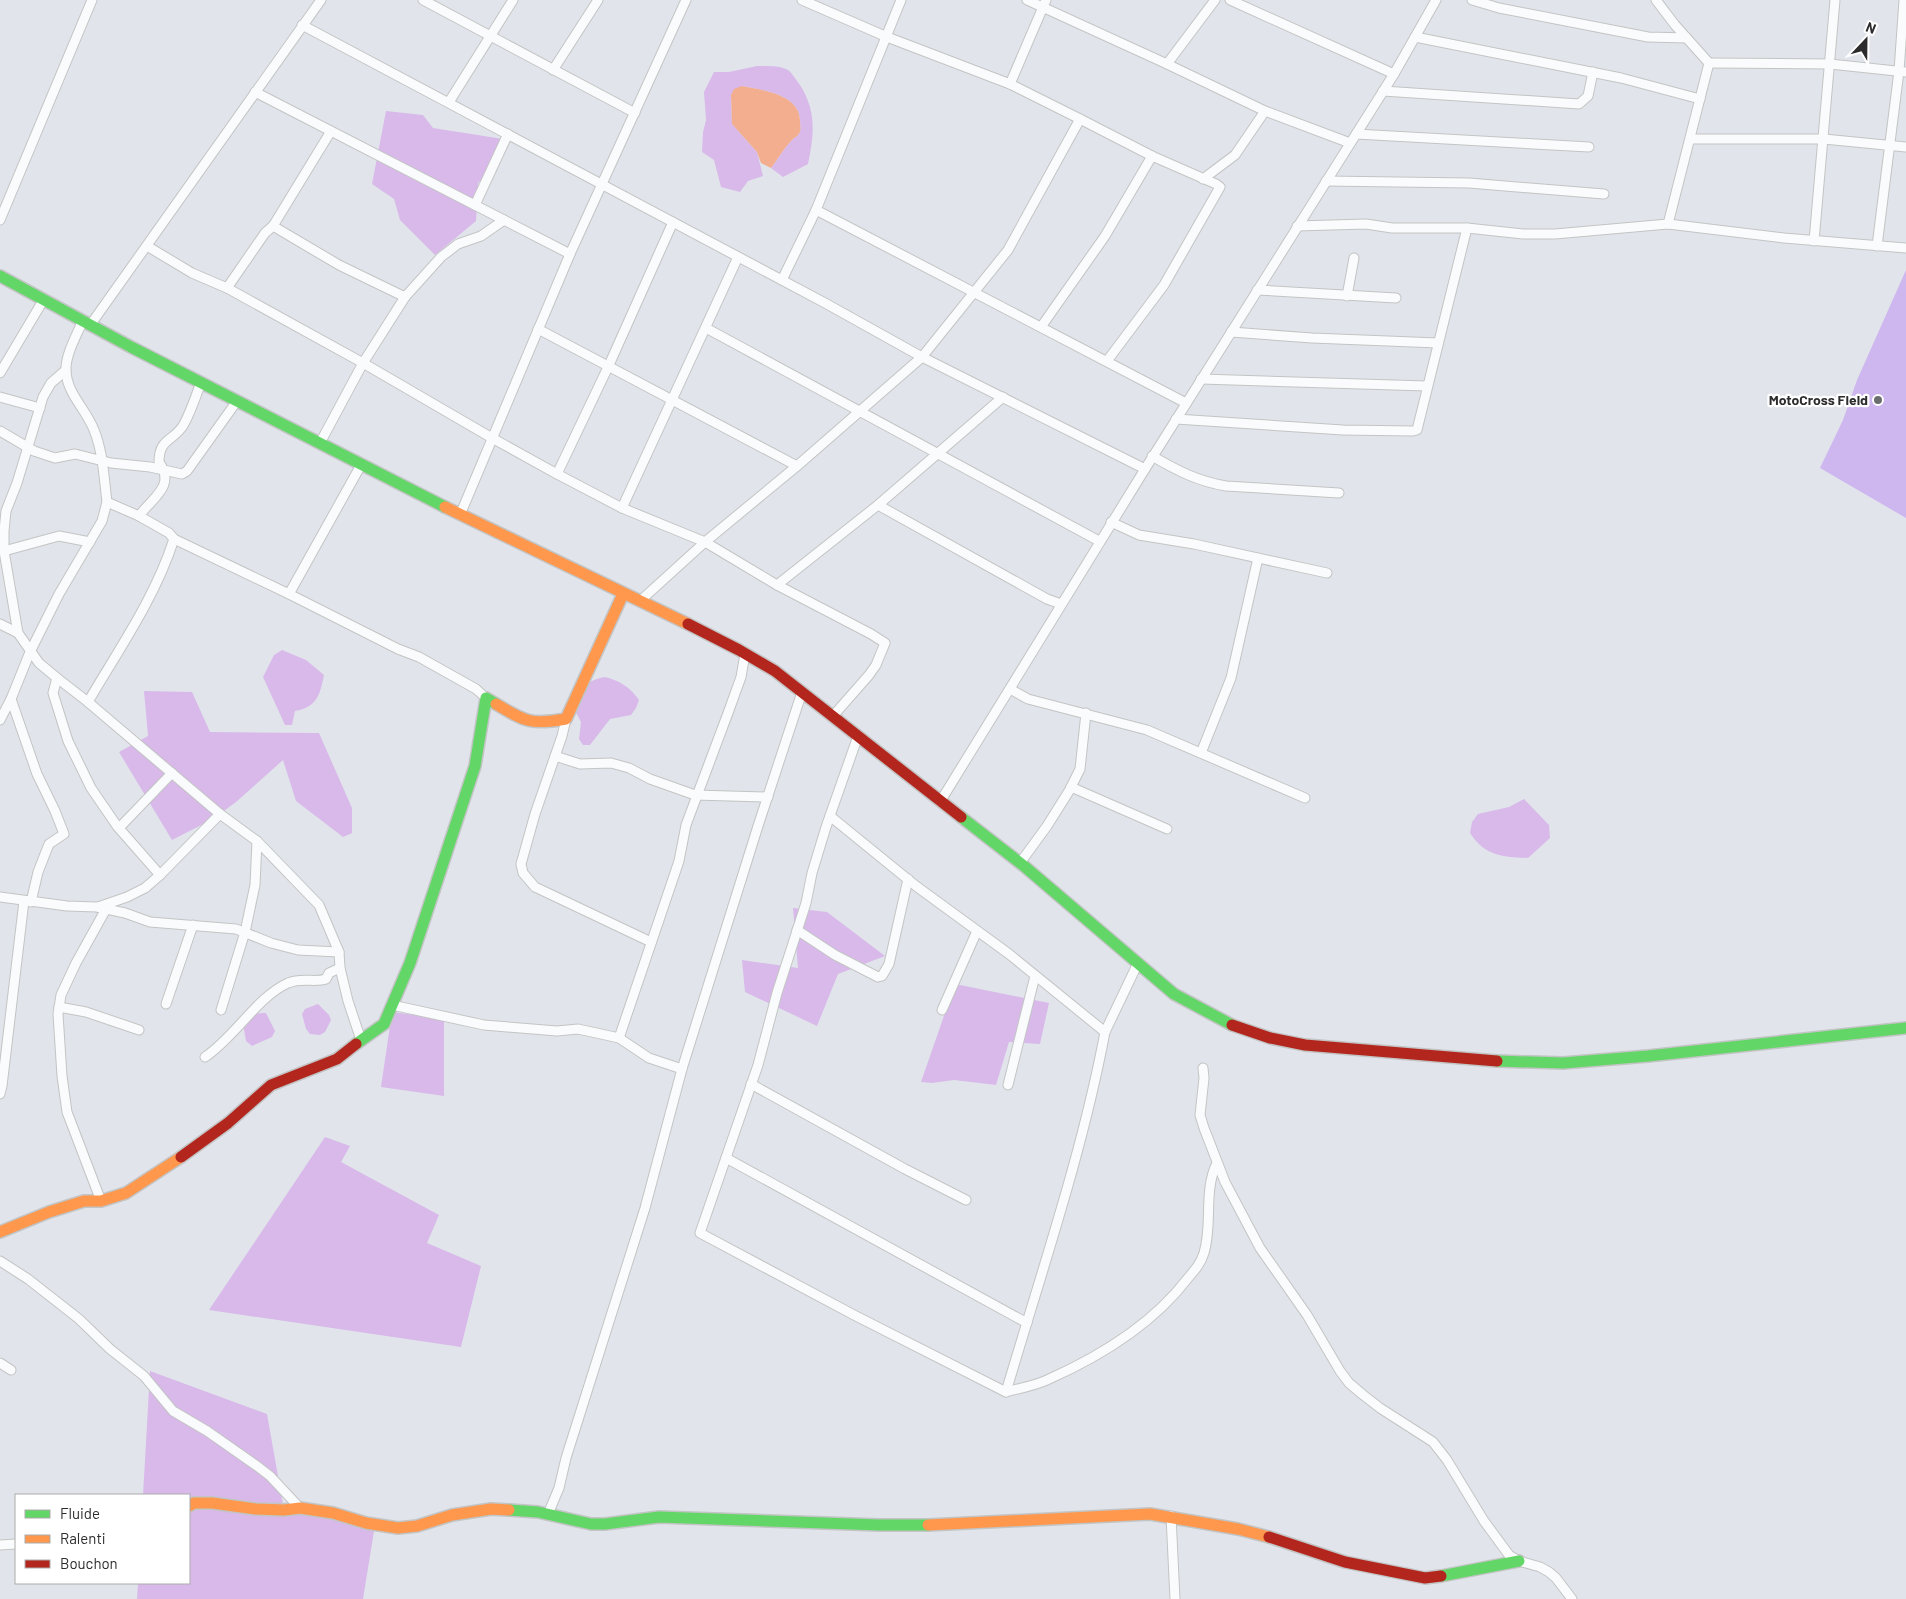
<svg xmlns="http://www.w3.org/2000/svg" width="1906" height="1599" font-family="Barlow,sans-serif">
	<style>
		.green { fill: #d8b9ea }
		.pitch { fill: #ceb6ef }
		.water { fill: #f2ae8f }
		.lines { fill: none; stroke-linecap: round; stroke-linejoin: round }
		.street-casing { stroke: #c3c4c4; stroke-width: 11 }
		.fast-casing { stroke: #c3c4c4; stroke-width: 14 }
		.slow-casing { stroke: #c3c4c4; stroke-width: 14 }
		.jam-casing { stroke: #c3c4c4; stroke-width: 14 }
		.street { stroke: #fafbfc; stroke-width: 9 }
		.fast { stroke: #63d668; stroke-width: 11 }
		.slow { stroke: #ff974d; stroke-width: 11 }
		.jam { stroke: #b3261e; stroke-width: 11 }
		.poi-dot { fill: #6b6d6f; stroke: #fff; stroke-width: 2 }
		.labels { text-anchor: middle; stroke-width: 4.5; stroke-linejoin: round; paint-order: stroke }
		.poi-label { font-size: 14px; font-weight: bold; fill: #2c2c2c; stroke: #fff; text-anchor: end }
	</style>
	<rect width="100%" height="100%" fill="#e1e5eb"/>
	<g class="green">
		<path d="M757 66C766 66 780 65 788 70 792 73 797 81 800 85 817 112 814 135 808 164L783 177 771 168C778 159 784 148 792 140 795 137 798 136 800 132 801 128 800 124 800 120 799 94 762 90 742 86L731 95 732 124 757 152 763 176 748 181 740 192 721 187 714 160 702 152 703 132 706 120 704 92 714 72H729Z"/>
		<polygon points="386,111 423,115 433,128 503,139 493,168 478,183 476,221 435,255 400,220 394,199 372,184"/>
		<path d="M282 650 306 660 324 675C320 695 317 707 295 711L292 725H285L263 677 274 655Z"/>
		<path d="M605 677C620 681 630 687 639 700L636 708 631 715 610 719 590 745H583L579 739 581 722 574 709C582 690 583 681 605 677Z"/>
		<polygon points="144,691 192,692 210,732 319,733 352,808 352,833 343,837 296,801 283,760 236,802 213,819 172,840 119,752 148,736"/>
		<path d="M1524 799 1549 825 1550 838 1528 858C1502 857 1485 856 1470 833L1472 822 1478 814 1509 807Z"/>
		<polygon points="793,908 827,912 885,956 838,974 817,1026 745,992 742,960 798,968"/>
		<polygon points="955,984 1049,1003 1040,1044 1009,1042 996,1085 954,1080 932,1083 921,1082"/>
		<polygon points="318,1004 329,1015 331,1020 325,1032 320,1035 310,1034 306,1029 302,1014 305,1009"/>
		<polygon points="392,1012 444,1019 444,1096 381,1087"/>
		<polygon points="262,1013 266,1013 275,1031 272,1037 252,1046 246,1041 243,1024 254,1014"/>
		<polygon points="325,1137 350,1146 341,1162 439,1215 427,1243 481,1266 461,1347 209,1310"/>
		<polygon points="150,1371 267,1414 284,1510 375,1525 363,1599 137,1599 138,1583 189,1583 189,1495 143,1495"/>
	</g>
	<polygon class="pitch" points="1906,270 1906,518 1820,468 1843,420 1857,380"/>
	<path class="water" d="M742 86C762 90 799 94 800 120 800 124 801 128 800 132 798 136 795 137 792 140 784 148 778 159 771 168L761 163 757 152 732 124 731 95 734 89Z"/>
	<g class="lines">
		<defs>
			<g id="street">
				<polyline points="423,0 635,113"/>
				<polyline points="1027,0 1167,64 1265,111"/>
				<polyline points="1230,0 1394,74"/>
				<polyline points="1472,0 1499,8 1648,37 1687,38"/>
				<polyline points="1656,0 1675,25 1709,63 1668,224"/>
				<polyline points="302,25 825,303 922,357 1145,469"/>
				<polyline points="1415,37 1621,78 1700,99"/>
				<polyline points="1709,63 1830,64 1906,72"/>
				<polyline points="1167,64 1215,0"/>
				<polyline points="553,70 598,0"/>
				<polyline points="1010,84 1046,0"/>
				<polyline points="1383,91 1579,104 1588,96 1593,72"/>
				<polyline points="255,92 570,254"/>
				<polyline points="449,102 513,0"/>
				<polyline points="1080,119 1152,156 1216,184 1220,187 1164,285 1107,361"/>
				<polyline points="1356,134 1589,147"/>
				<polyline points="1691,139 1824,139 1906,147"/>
				<polyline points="1203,179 1235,155 1265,111 1350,143"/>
				<polyline points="1326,181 1469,183 1604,194"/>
				<polyline points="475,205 508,134"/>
				<polyline points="816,210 1186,403"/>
				<polyline points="0,220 92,0"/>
				<polyline points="273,226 331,131"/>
				<polyline points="1297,226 1366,224 1392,228 1467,228 1523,234 1555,234 1668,224 1784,238 1906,248"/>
				<polyline points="1814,241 1835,0"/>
				<polyline points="147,246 192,273 227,288 265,233 273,226 339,265 405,297 441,257 458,244 481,236 504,220"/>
				<polyline points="1877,246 1899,71 1904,0"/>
				<polyline points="782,280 816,210 901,0"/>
				<polyline points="227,288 363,363 492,438 557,474 622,508 705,542 777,585 871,634 885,643 876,665 869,675 833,716"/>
				<polyline points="1257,290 1396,298"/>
				<polyline points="1347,296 1354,258"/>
				<path d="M83 320C77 335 65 355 66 371 67 394 86 409 94 430 103 452 104 478 107 502"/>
				<polyline points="91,324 321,0"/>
				<polyline points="1041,327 1105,236 1152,156"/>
				<polyline points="706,328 1099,541"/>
				<polyline points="538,329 797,466"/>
				<polyline points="1231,332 1312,338 1438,343"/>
				<polyline points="66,370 51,383 43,397 17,483 6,511 4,531 4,551 18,633 39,663 57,678 53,693 68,741 91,788 117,826 160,875"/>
				<polyline points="0,373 44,299"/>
				<polyline points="1201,379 1427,386"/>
				<polyline points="0,397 40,408"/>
				<polyline points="1176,419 1343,430 1413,431 1417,430 1467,228"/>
				<polyline points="0,431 34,451 55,458 75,454 111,463 150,467 182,474 187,471 237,401"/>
				<polyline points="320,443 363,363 405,297"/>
				<path d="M1152 456C1178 471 1197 481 1226 486L1339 493"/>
				<polyline points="557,474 609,365 673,222"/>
				<polyline points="878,505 1047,599 1061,604"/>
				<polyline points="622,508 738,257"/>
				<polyline points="460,515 570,254 686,0"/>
				<polyline points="1111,522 1139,535 1194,544 1327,573"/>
				<polyline points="174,539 289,594 398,649 419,657 476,689 486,698"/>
				<polyline points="4,551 59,536 90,542"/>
				<polyline points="777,585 878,505 1003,397"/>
				<polyline points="289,594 361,465"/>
				<polyline points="640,601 705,542 797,466 922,357 1008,250 1080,119 1010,84 887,37 802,0"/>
				<polyline points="0,624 18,633"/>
				<polyline points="57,678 88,702 220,814 257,841 319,905 339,952 340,968 348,1001 361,1040"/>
				<polyline points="1010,689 1028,699 1147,730 1305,798"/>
				<polyline points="11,699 37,774 55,811 64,834 49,844 38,872 31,902"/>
				<path d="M88 702C119 649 155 598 174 539L169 533 139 516"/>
				<polyline points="566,719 562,736 535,814 521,864 523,873 535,887 651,942"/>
				<path d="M0 720 11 699 30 652 59 594 102 521 107 502 139 516C153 497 176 486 159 462 159 437 175 441 184 424 191 411 196 396 201 382"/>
				<path d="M858 736 826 827 812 873 806 903 777 993 758 1065 700 1233 854 1315 1006 1392C1020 1388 1034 1386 1047 1380 1099 1357 1153 1324 1188 1278 1195 1270 1201 1263 1204 1253 1213 1223 1203 1191 1217 1163"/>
				<polyline points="1201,753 1231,678 1258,558"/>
				<polyline points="555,756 580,764 611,763 629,768 650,779 695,795 768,797"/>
				<polyline points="1071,787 1167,829"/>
				<polyline points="940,802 1145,469 1394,74 1436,0"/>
				<polyline points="830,816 916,886 1009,954 1105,1032 1138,963"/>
				<polyline points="119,828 172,773"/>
				<polyline points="1020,863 1047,826 1069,791 1080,769 1086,713"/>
				<polyline points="0,897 67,906 97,907 125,913 150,922 236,929 271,943 298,950 339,952"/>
				<polyline points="98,907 127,897 145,888 160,875 220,814"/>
				<polyline points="797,930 835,955 878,977 882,976 889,964 908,879"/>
				<polyline points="166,1004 193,925"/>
				<polyline points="392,1005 484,1025 557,1031 578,1029 601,1034 619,1038 649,1058 682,1069"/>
				<polyline points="59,1007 86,1012 139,1030"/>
				<polyline points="221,1010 245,932 255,885 257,841"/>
				<polyline points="942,1010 977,931"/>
				<polyline points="619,1038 679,861 686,825 728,713 741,677 745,654"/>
				<path d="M205 1057C235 1037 257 997 288 983 303 977 314 983 326 979L329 973 340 968"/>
				<polyline points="1203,1068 1204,1078 1200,1115 1204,1128 1225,1182 1260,1248 1307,1315 1340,1371 1349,1383 1362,1394 1380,1408 1433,1442 1447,1460 1484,1521 1509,1555 1519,1561 1540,1567 1549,1572 1556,1578 1572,1599"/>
				<polyline points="751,1084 905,1169 966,1200"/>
				<polyline points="1008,1085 1035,976"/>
				<polyline points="0,1094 2,1086 24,901"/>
				<polyline points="726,1158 1027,1323"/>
				<polyline points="101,1201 67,1112 62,1076 58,1014 61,995 76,963 106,909"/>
				<polyline points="0,1261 28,1279 79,1319 110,1349 144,1376 173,1411 207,1431 257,1466 270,1476 300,1508"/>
				<polyline points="0,1363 11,1370"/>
				<path d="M1006 1392C1041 1273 1082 1154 1105 1032"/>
				<polyline points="548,1514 559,1488 566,1458 645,1208 682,1069 758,826 802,692"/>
				<polyline points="1171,1516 1175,1599"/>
				<polyline points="0,1545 16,1544"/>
			</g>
			<g id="fast">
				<polyline points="0,276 131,347 445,507"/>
				<polyline points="961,817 1024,866 1174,994 1232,1025"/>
				<polyline points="356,1044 384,1024 410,963 475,766 486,698 496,704"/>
				<polyline points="1497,1061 1563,1063 1648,1056 1906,1028"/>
				<polyline points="509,1510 538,1512 591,1524 605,1524 659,1517 879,1525 928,1525"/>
				<polyline points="1441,1576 1519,1561"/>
			</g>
			<g id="slow">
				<polyline points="445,507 688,624"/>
				<path d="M496 704C526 722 531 725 566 719L623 594"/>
				<polyline points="0,1232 49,1212 84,1201 101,1201 126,1193 181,1157"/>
				<polyline points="189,1506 194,1503 212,1503 256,1509 284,1510 300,1508 333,1513 366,1523 398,1528 417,1526 452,1515 491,1509 509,1510"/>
				<polyline points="928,1525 1150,1514 1238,1529 1269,1537"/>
			</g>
			<g id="jam">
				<polyline points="688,624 739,650 775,671 961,817"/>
				<polyline points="1232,1025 1270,1038 1305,1045 1497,1061"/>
				<polyline points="181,1157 228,1123 271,1085 337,1059 356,1044"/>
				<polyline points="1269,1537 1345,1562 1425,1578 1441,1576"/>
			</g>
		</defs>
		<use href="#street" class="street-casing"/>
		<use href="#fast" class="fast-casing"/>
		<use href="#slow" class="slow-casing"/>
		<use href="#jam" class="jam-casing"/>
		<use href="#street" class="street"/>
		<use href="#fast" class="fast"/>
		<use href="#slow" class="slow"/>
		<use href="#jam" class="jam"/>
	</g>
	<circle class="poi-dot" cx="1878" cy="400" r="5"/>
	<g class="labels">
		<g class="poi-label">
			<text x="1868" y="405">MotoCross Field</text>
		</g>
	</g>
	<rect x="15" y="1494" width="175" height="90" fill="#ffffff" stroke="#ababab"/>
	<rect x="25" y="1510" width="25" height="8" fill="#63d668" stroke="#ababab"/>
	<text x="60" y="1519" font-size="15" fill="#2c2c2c">Fluide</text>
	<rect x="25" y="1535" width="25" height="8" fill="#ff974d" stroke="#ababab"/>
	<text x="60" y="1544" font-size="15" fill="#2c2c2c">Ralenti</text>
	<rect x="25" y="1560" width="25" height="8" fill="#b3261e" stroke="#ababab"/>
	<text x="60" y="1569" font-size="15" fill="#2c2c2c">Bouchon</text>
	<g transform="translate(1866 40) rotate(22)" stroke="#ffffff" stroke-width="4" paint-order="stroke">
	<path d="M0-4L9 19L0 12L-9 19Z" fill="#2c2c2c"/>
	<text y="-8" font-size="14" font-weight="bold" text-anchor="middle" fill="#2c2c2c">N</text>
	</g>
</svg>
